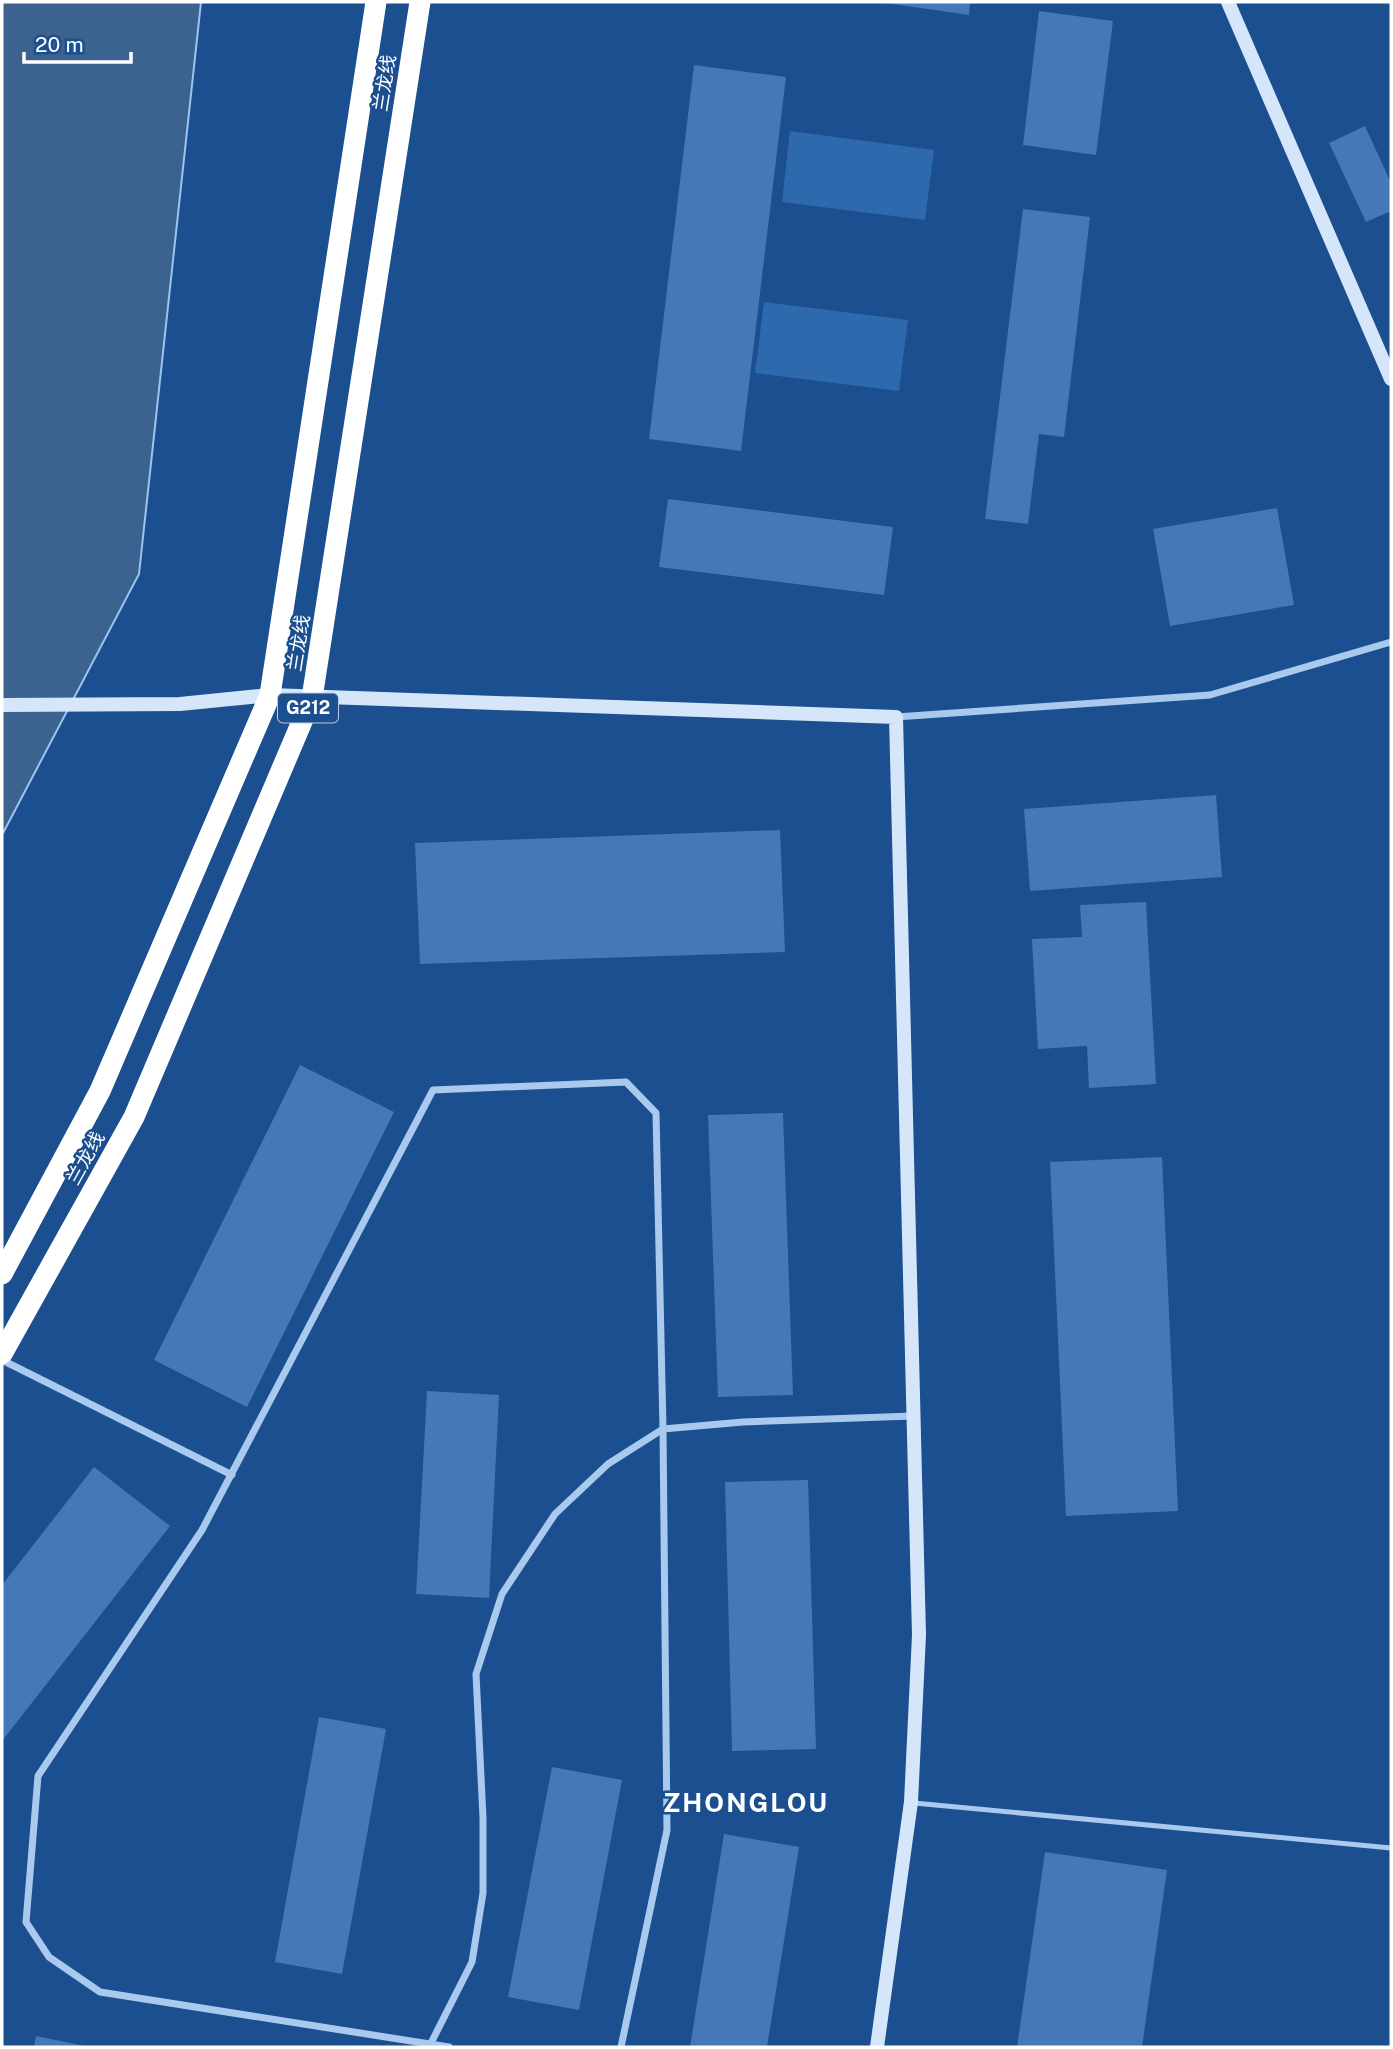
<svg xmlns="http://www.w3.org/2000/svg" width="1393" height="2049" font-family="'Public Sans','Noto Sans SC',sans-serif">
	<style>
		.green { fill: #2e69ad }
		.water { fill: #3c6290; stroke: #9cc4f0; stroke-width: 2 }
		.building { fill: #4478b7 }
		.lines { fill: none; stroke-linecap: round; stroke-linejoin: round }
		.lane { stroke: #a9c9ee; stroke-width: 5 }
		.street { stroke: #a9c9ee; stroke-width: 7 }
		.secondary { stroke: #d6e6fa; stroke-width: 14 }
		.highway { stroke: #fff; stroke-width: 21 }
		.labels { text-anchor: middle; stroke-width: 5; stroke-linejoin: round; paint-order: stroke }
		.shield { fill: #1b4f8f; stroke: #bbcadd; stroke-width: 2 }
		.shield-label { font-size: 18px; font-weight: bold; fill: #fff }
		.street-label { font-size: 19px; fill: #fff; stroke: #1b4f8f }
		.district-label { font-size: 26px; font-weight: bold; letter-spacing: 2px; fill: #fff; stroke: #1b4f8f }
	</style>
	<rect width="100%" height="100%" fill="#1b4f8f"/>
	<g class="green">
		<polygon points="790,131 934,150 925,220 782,202"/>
		<polygon points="764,302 908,320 899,391 755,373"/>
	</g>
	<polygon class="water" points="2,2 201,2 139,574 2,835"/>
	<g class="building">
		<polygon points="879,2 970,2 969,15"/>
		<polygon points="1039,11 1113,21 1096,155 1023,145"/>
		<polygon points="694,65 786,77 741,451 649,439"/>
		<polygon points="1365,126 1391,183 1391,211 1366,222 1329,143"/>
		<polygon points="1023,209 1090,217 1064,437 1039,434 1028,524 985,519"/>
		<polygon points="668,499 893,527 884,595 659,567"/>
		<polygon points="1277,508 1294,605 1170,626 1153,529"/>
		<polygon points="1216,795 1222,877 1030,891 1024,809"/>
		<polygon points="780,830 785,952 420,964 415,843"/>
		<polygon points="1146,902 1156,1084 1089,1088 1087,1046 1038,1049 1032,939 1082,937 1080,905"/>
		<polygon points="300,1065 394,1112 247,1407 154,1360"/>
		<polygon points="783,1113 793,1395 718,1397 708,1115"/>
		<polygon points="1162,1157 1178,1511 1066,1516 1050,1162"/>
		<polygon points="427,1391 499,1395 489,1598 416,1594"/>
		<polygon points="94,1467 170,1526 2,1741 2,1585"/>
		<polygon points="808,1480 816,1749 732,1751 725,1482"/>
		<polygon points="319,1717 386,1729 342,1974 275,1962"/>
		<polygon points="552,1767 622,1780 579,2010 508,1997"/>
		<polygon points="724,1834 799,1847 767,2047 690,2047"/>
		<polygon points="1045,1852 1167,1870 1142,2047 1017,2047"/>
		<polygon points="36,2036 85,2046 85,2047 34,2047"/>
	</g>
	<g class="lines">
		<polyline class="lane" points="914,1803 1391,1848"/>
		<g class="street">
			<polyline points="896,717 1210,695 1391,642"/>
			<polyline points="2,1360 232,1475"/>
			<polyline points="429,2047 472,1962 483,1893 483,1818 476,1674 502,1594 555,1514 608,1464 663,1429 743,1422 913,1416"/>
			<polyline points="449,2047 100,1992 49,1957 26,1922 38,1776 202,1530 433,1090 626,1082 656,1113 663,1429 667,1830 621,2047"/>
		</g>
		<g class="secondary">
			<polyline points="1228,2 1391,379"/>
			<polyline points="2,705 180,704 270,695 896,717 919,1635 911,1802 877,2047"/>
		</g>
		<g class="highway">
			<polyline points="2,1274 100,1091 270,695 376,2"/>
			<polyline points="2,1354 134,1117 312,698 420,2"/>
		</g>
	</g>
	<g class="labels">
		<rect class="shield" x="278" y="693.5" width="60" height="29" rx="5"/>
		<g class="shield-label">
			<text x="308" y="714">G212</text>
		</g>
		<g class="street-label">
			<text transform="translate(384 83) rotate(-81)" y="7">兰龙线</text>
			<text transform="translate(298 643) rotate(-81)" y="7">兰龙线</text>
			<text transform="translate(85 1158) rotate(-61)" y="7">兰龙线</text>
		</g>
		<g class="district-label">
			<text x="746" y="1812">ZHONGLOU</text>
		</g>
	</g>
	<rect width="1393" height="2049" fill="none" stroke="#ffffff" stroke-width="7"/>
	<path d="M24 52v10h107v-10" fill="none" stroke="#ffffff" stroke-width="3.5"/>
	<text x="35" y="52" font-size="21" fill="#ffffff" stroke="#1b4f8f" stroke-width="5" paint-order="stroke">20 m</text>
</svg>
